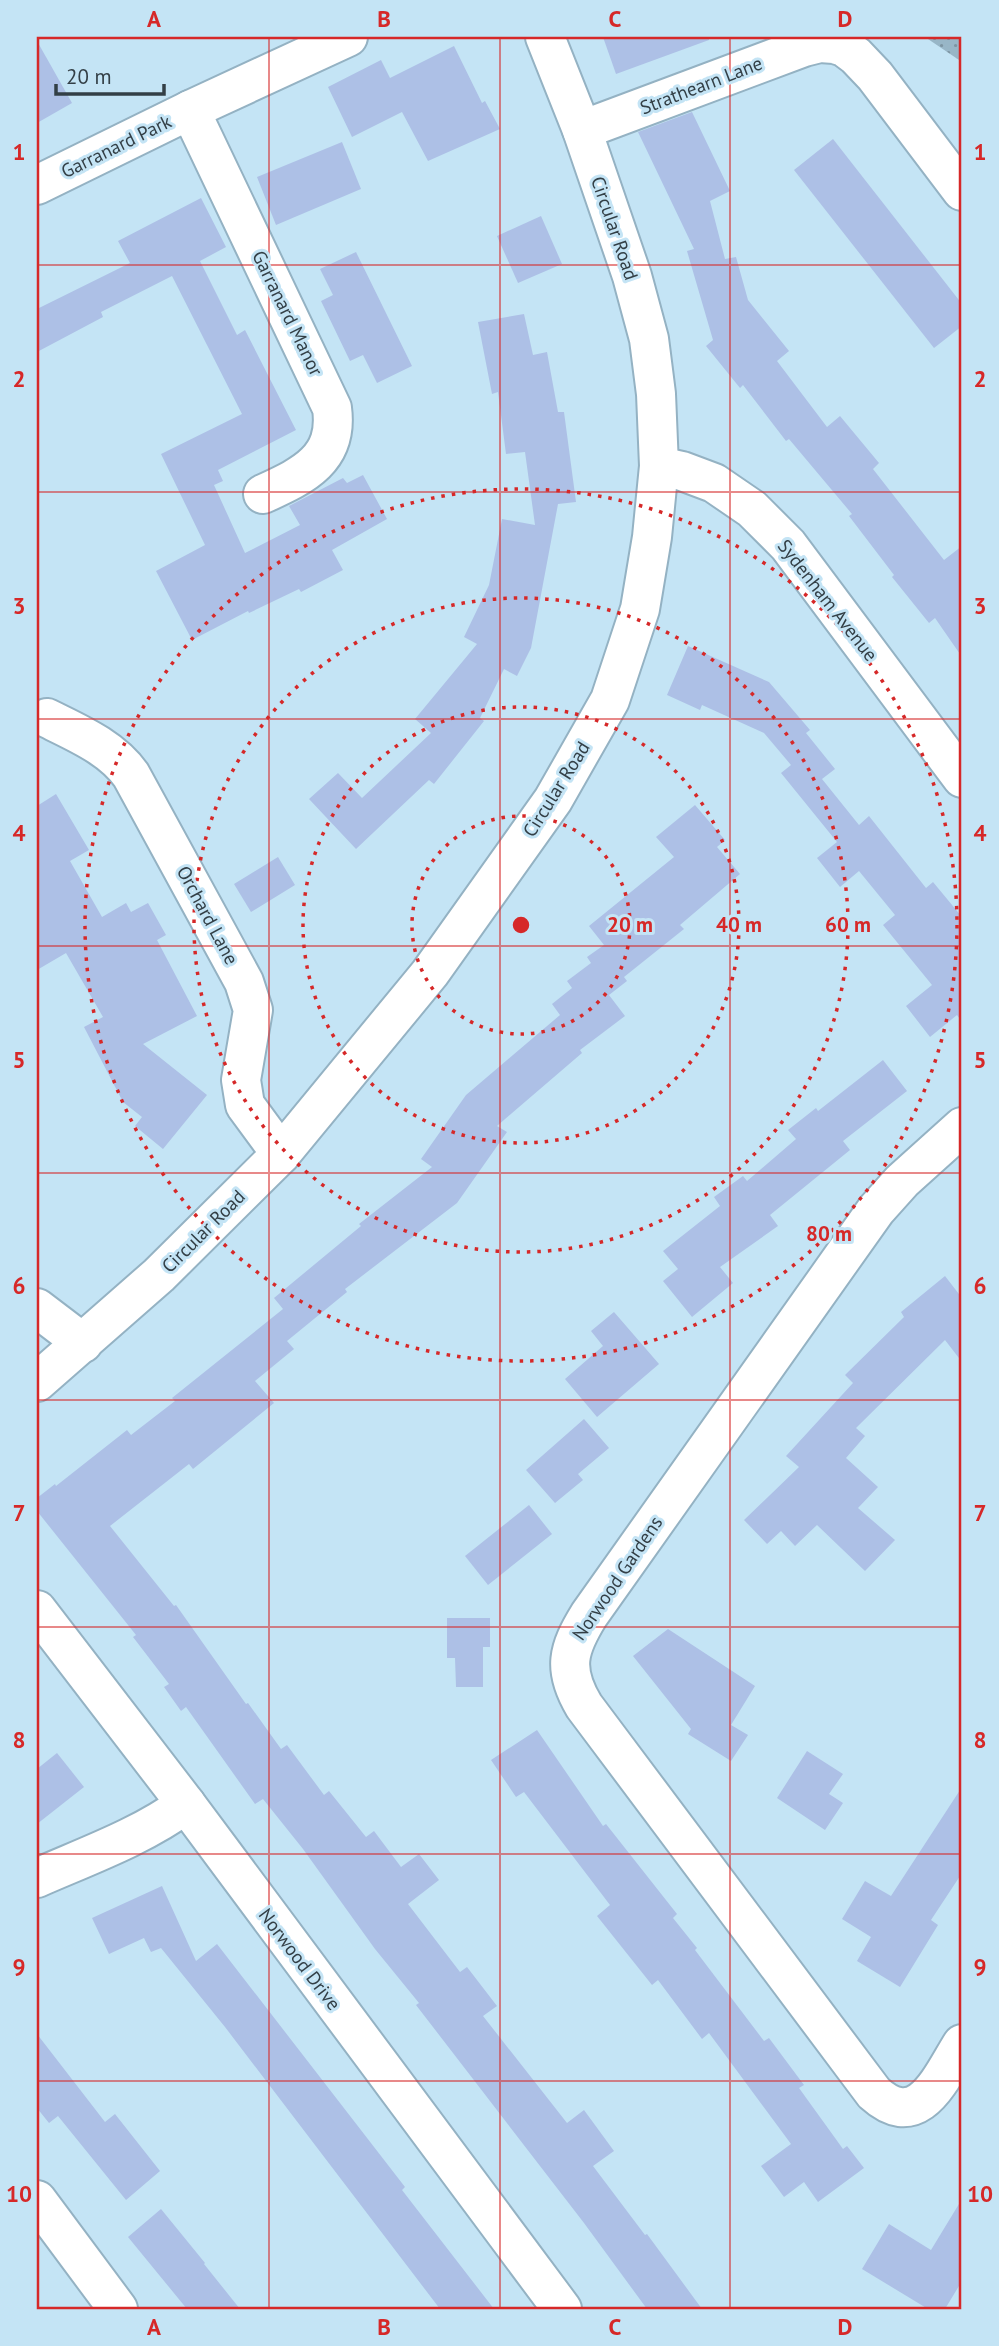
<svg xmlns="http://www.w3.org/2000/svg" width="999" height="2346" font-family="'PT Sans',sans-serif">
	<style>
		.park { fill: url(#park-dots) }
		.building { fill: #adc0e6 }
		.lines { fill: none; stroke-linecap: round; stroke-linejoin: round }
		.minor-casing { stroke: #94b2c3; stroke-width: 42 }
		.minor { stroke: #fff; stroke-width: 38 }
		.grid { fill: none; stroke: #d62828; stroke-width: 2; stroke-opacity: 0.55 }
		.ring { fill: none; stroke: #d62828; stroke-width: 3.5; stroke-dasharray: 3.5 7 }
		.labels { text-anchor: middle; stroke-width: 6; stroke-linejoin: round; paint-order: stroke }
		.street-label { font-size: 19px; fill: #333f46; stroke: #c4e4f5 }
		.centre { fill: #d62828; stroke: #c4e4f5; stroke-width: 3.5 }
		.ring-label { font-size: 21px; text-anchor: middle; font-weight: bold; fill: #d62828; stroke: #c4e4f5; stroke-width: 6; stroke-linejoin: round; paint-order: stroke }
		.neatline { fill: none; stroke: #d62828; stroke-width: 2.5 }
		.grid-label { font-size: 23px; text-anchor: middle; font-weight: bold; fill: #d62828 }
	</style>
	<defs>
		<pattern id="park-dots" width="8" height="8" patternUnits="userSpaceOnUse" patternTransform="scale(1.75)"><rect width="8" height="8" fill="#98b6c7"/><path d="M2 2h.1M6 6h.1" fill="none" stroke="#7d95a3" stroke-width="1.8" stroke-linecap="round"/></pattern>
	</defs>
	<rect width="100%" height="100%" fill="#c4e4f5"/>
	<polygon class="park" points="925,37 962,37 962,62"/>
	<g class="building">
		<polygon points="603,37 709,37 709,40 616,74"/>
		<polygon points="37,41 72,103 37,123"/>
		<polygon points="454,46 482,103 485,101 500,129 428,161 402,112 352,137 328,87 381,60 390,78"/>
		<polygon points="692,112 730,191 710,201 725,259 736,257 748,300 789,351 777,361 827,427 840,416 879,463 873,469 944,560 962,546 962,657 935,618 929,623 892,577 894,575 849,516 852,514 789,439 786,441 743,385 740,388 706,346 713,340 687,251 694,249 638,132"/>
		<polygon points="833,139 962,304 962,326 934,348 794,170"/>
		<polygon points="342,142 361,189 276,225 257,177"/>
		<polygon points="201,198 226,247 200,261 237,335 245,330 296,430 218,470 223,481 214,485 245,553 300,525 289,506 343,478 347,483 363,475 387,519 332,550 343,570 301,592 299,589 249,613 248,611 192,640 156,571 205,545 161,454 242,414 172,276 101,312 103,317 37,352 37,309 130,263 118,241"/>
		<polygon points="541,216 562,264 518,283 497,236"/>
		<polygon points="356,252 412,366 377,383 363,355 350,361 321,301 333,295 320,269"/>
		<polygon points="524,314 533,355 547,352 558,412 564,412 576,502 558,504 531,648 517,676 504,669 480,718 484,721 434,784 429,780 356,849 309,799 338,773 362,798 431,733 415,719 477,644 464,637 489,585 502,519 535,525 525,452 506,454 498,392 492,394 478,322"/>
		<polygon points="688,646 769,682 810,730 806,733 835,769 822,779 859,825 869,816 926,888 933,882 962,917 962,1022 957,1015 930,1037 906,1006 932,985 883,925 895,915 859,871 840,887 817,858 837,842 781,773 791,765 764,733 702,705 700,710 667,695"/>
		<polygon points="56,794 89,850 70,861 102,917 126,903 131,912 148,903 166,935 157,940 197,1016 143,1044 207,1095 163,1149 135,1126 142,1117 123,1102 84,1027 103,1017 66,953 37,970 37,806"/>
		<polygon points="695,805 725,840 717,847 740,874 680,925 684,929 624,977 627,981 609,995 625,1016 580,1050 582,1053 497,1126 507,1132 457,1203 345,1289 347,1292 287,1341 294,1349 255,1381 274,1403 193,1469 189,1464 110,1526 174,1606 176,1605 246,1704 248,1703 281,1749 287,1745 324,1795 329,1791 366,1837 374,1831 401,1867 419,1854 439,1880 408,1904 460,1972 467,1967 497,2006 483,2016 567,2123 584,2110 614,2151 593,2166 645,2235 647,2234 702,2309 647,2309 584,2223 416,2005 419,2003 375,1949 303,1849 263,1799 255,1804 186,1707 181,1711 164,1687 169,1684 133,1637 136,1635 37,1511 37,1498 55,1484 56,1486 127,1430 131,1435 175,1401 172,1398 283,1309 274,1298 361,1226 359,1224 432,1167 421,1159 466,1095 560,1015 552,1004 572,988 567,981 591,963 587,957 604,945 589,926 674,857 656,837"/>
		<polygon points="278,857 295,885 251,912 234,884"/>
		<polygon points="883,1060 907,1091 843,1141 850,1150 770,1215 778,1226 720,1267 733,1283 692,1317 663,1281 678,1269 663,1251 720,1206 714,1197 743,1176 747,1181 796,1139 788,1130 816,1108 818,1111"/>
		<polygon points="945,1276 962,1298 962,1362 945,1340 856,1428 865,1436 846,1458 878,1487 858,1508 895,1540 865,1571 817,1525 795,1546 781,1531 767,1544 744,1520 799,1467 786,1456 853,1383 845,1375 904,1317 901,1312"/>
		<polygon points="614,1312 659,1364 597,1417 565,1379 603,1346 591,1331"/>
		<polygon points="584,1419 609,1448 578,1474 583,1480 555,1503 526,1470"/>
		<polygon points="529,1505 552,1534 488,1585 465,1556"/>
		<polygon points="447,1618 490,1618 490,1647 483,1647 483,1687 456,1687 455,1658 447,1658"/>
		<polygon points="668,1629 755,1686 731,1725 748,1735 731,1761 688,1734 691,1729 633,1656"/>
		<polygon points="537,1730 603,1826 606,1824 677,1914 673,1918 697,1948 695,1950 764,2041 769,2038 804,2085 799,2088 843,2149 847,2146 864,2168 818,2202 804,2182 784,2197 761,2166 791,2144 709,2033 702,2039 658,1980 652,1985 597,1916 610,1905 524,1792 516,1797 491,1760"/>
		<polygon points="807,1751 843,1774 829,1794 843,1803 825,1830 777,1798"/>
		<polygon points="57,1753 84,1787 37,1824 37,1769"/>
		<polygon points="962,1787 962,1873 931,1920 938,1925 900,1987 857,1961 871,1937 842,1919 865,1881 891,1896"/>
		<polygon points="162,1886 196,1961 217,1944 405,2187 402,2190 494,2309 440,2309 225,2027 161,1948 151,1952 144,1938 109,1954 92,1918"/>
		<polygon points="37,2034 105,2122 115,2114 160,2171 126,2200 58,2116 49,2123 37,2108"/>
		<polygon points="962,2199 962,2281 945,2309 928,2309 862,2269 889,2224 931,2250"/>
		<polygon points="161,2209 205,2263 204,2264 240,2309 187,2309 128,2237"/>
	</g>
	<g class="lines">
		<defs>
			<g id="minor">
				<path d="M190 110 332 408C339 460 302 476 263 494"/>
				<polyline points="582,130 804,47 820,43 834,44 844,47 856,56 875,76 962,191"/>
				<polyline points="37,185 190,110 348,37"/>
				<polyline points="659,466 682,471 714,483 752,509 788,545 962,778"/>
				<path d="M47 718C77 733 111 747 131 775L244 982 253 1010 241 1080 245 1105 281 1154"/>
				<path d="M962 1127 902 1181 876 1210 589 1615C568 1649 562 1669 584 1706L874 2093C919 2134 941 2077 962 2044"/>
				<polyline points="37,1308 83,1343"/>
				<polyline points="37,1382 159,1275 281,1154 430,973 553,800 610,700 640,609 652,537 659,466 656,394 649,339 632,276 582,130 545,37"/>
				<polyline points="37,1610 186,1804 562,2309"/>
				<path d="M37 1878C87 1856 141 1837 186 1804"/>
				<polyline points="37,2200 118,2309"/>
			</g>
		</defs>
		<use href="#minor" class="minor-casing"/>
		<use href="#minor" class="minor"/>
	</g>
	<path class="grid" d="M269 37V2309M500 37V2309M730 37V2309M37 265H962M37 492H962M37 719H962M37 946H962M37 1173H962M37 1400H962M37 1627H962M37 1854H962M37 2081H962"/>
	<g class="ring">
		<circle cx="521" cy="925" r="109"/>
		<circle cx="521" cy="925" r="218"/>
		<circle cx="521" cy="925" r="327"/>
		<circle cx="521" cy="925" r="436"/>
	</g>
	<g class="labels">
		<g class="street-label">
			<text transform="translate(701 85) rotate(-21)" y="7">Strathearn Lane</text>
			<text transform="translate(116 146) rotate(-26)" y="7">Garranard Park</text>
			<text transform="translate(615 228) rotate(71)" y="7">Circular Road</text>
			<text transform="translate(288 313) rotate(64)" y="7">Garranard Manor</text>
			<text transform="translate(828 600) rotate(52)" y="7">Sydenham Avenue</text>
			<text transform="translate(556 789) rotate(-58)" y="7">Circular Road</text>
			<text transform="translate(208 915) rotate(62)" y="7">Orchard Lane</text>
			<text transform="translate(203 1231) rotate(-45)" y="7">Circular Road</text>
			<text transform="translate(617 1578) rotate(-56)" y="7">Norwood Gardens</text>
			<text transform="translate(300 1959) rotate(53)" y="7">Norwood Drive</text>
		</g>
	</g>
	<circle cx="521" cy="925" r="10" class="centre"/>
	<g class="ring-label">
		<text x="630" y="932">20 m</text>
		<text x="739" y="932">40 m</text>
		<text x="848" y="932">60 m</text>
		<text x="829" y="1241">80 m</text>
	</g>
	<rect width="999" height="2346" fill="none" stroke="#c4e4f5" stroke-width="77"/>
	<path d="M56 84v10h108v-10" fill="none" stroke="#333f46" stroke-width="3.5"/>
	<text x="66" y="84" font-size="21" fill="#333f46" stroke="#c4e4f5" stroke-width="5" paint-order="stroke">20 m</text>
	<rect x="38" y="38" width="922" height="2270" class="neatline"/>
	<g class="grid-label">
		<text x="154" y="27">A</text>
		<text x="384" y="27">B</text>
		<text x="615" y="27">C</text>
		<text x="845" y="27">D</text>
		<text x="19" y="160">1</text>
		<text x="980" y="160">1</text>
		<text x="19" y="387">2</text>
		<text x="980" y="387">2</text>
		<text x="19" y="614">3</text>
		<text x="980" y="614">3</text>
		<text x="19" y="841">4</text>
		<text x="980" y="841">4</text>
		<text x="19" y="1068">5</text>
		<text x="980" y="1068">5</text>
		<text x="19" y="1294">6</text>
		<text x="980" y="1294">6</text>
		<text x="19" y="1521">7</text>
		<text x="980" y="1521">7</text>
		<text x="19" y="1748">8</text>
		<text x="980" y="1748">8</text>
		<text x="19" y="1975">9</text>
		<text x="980" y="1975">9</text>
		<text x="19" y="2202">10</text>
		<text x="980" y="2202">10</text>
		<text x="154" y="2335">A</text>
		<text x="384" y="2335">B</text>
		<text x="615" y="2335">C</text>
		<text x="845" y="2335">D</text>
	</g>
</svg>
